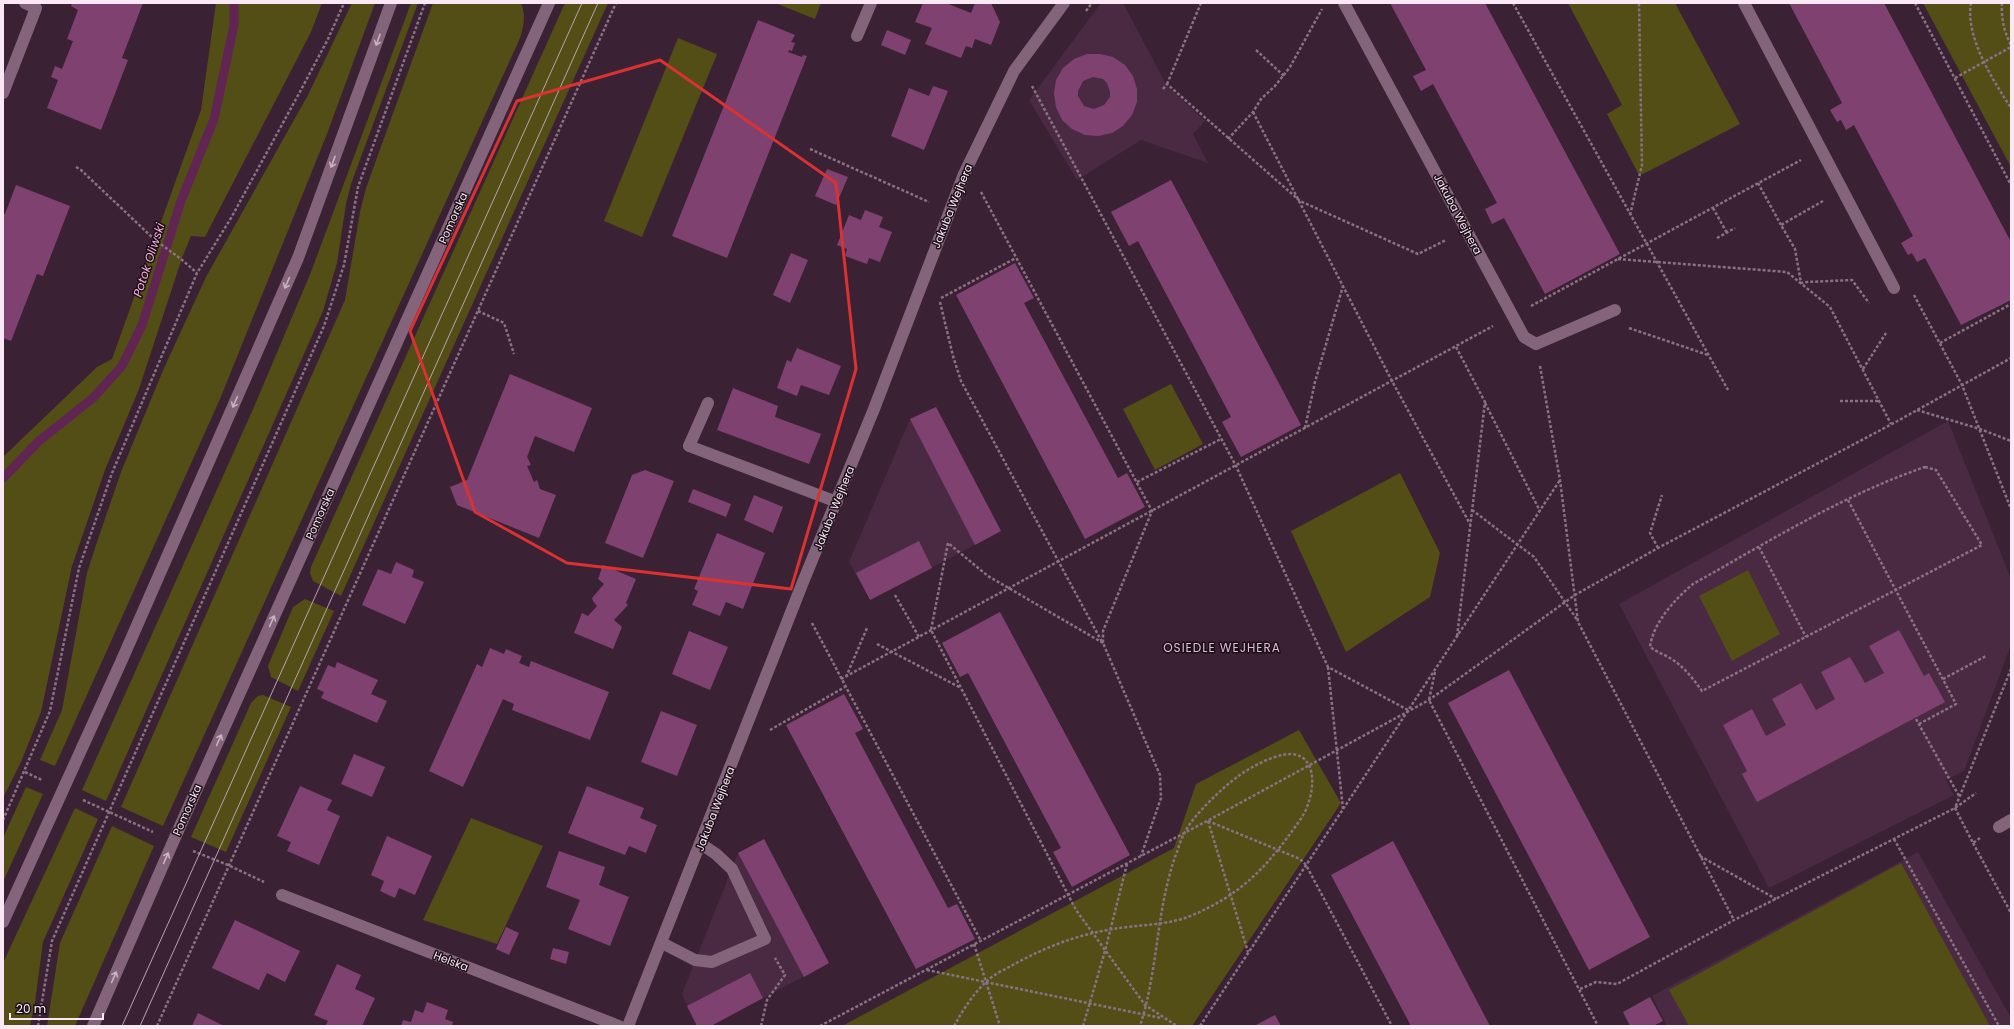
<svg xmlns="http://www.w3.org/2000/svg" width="2014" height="1029" font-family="Poppins,sans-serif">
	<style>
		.built { fill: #4a2a42 }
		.green { fill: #534d16 }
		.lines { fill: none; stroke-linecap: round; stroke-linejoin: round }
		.stream { stroke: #612553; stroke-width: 9 }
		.building { fill: #7f4170; fill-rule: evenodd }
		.path { stroke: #897283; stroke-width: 2.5; stroke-dasharray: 3 2; stroke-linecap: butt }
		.minor { stroke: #83647a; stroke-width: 12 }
		.tram { stroke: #b7a3b1; stroke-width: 1 }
		.oneway { stroke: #cab3c3 }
		.marked { fill: none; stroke: #d83232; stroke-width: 3; stroke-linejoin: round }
		.labels { text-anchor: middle; stroke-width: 3; stroke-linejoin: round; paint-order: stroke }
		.street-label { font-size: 11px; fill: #fae8f4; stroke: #1b0f18 }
		.water-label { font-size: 12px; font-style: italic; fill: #f8aee3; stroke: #1b0f18 }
		.neighbourhood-label { font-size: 12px; letter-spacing: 1px; fill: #debcd3; stroke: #1b0f18 }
	</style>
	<rect width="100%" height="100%" fill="#3b2134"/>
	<g class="built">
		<polygon points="1101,3 1123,3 1167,86 1205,121 1193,134 1208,163 1141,140 1077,180 1029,100"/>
		<polygon points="936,407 1001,531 870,600 849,562 910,419"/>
		<polygon points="1948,421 2011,579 2011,645 1964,771 1946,780 1954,795 1769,888 1619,604"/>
		<polygon points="764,839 829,963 711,1026 697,1026 682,994 738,853"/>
		<polygon points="1918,852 2011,1018 2011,1026 1667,1026 1652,996"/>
	</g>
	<g class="green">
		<polygon points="216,3 322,3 311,32 205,237 191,236 182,258 139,389 105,470 72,566 41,712 21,762 3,798 3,457 97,367 112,359 201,110"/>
		<polygon points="352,3 375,3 327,134 220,399 55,766 40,760 62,710 87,573 95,548 121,472 164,368 206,277 308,95"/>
		<polygon points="411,3 418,3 351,184 346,204 337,263 323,311 106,801 82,790 254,407 311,272"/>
		<path d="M433 3H521C526 16 524 25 520 38L163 826 121 807 345 300 360 212 366 188Z"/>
		<polygon points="565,3 608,3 341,596 313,581 310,573 311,567"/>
		<polygon points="775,3 821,3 815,19"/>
		<polygon points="1568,3 1675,3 1740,124 1643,174 1638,173 1607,114 1622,105"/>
		<polygon points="1923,3 2011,3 2011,167"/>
		<polygon points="678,38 717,54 642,237 604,221"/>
		<polygon points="1171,384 1203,444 1155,470 1123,409"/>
		<polygon points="1400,473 1440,553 1430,597 1346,652 1291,531"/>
		<polygon points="1748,570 1780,634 1732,661 1699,596"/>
		<polygon points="305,599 334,611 298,691 271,677 268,666 270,661 293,607"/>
		<polygon points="263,695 291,707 226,852 191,837 251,703 258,696"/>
		<polygon points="1299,730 1341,803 1192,1026 842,1026 1174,848 1196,784"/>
		<polygon points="26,787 43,794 3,882 3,838"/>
		<polygon points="75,808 98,819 43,942 35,1002 30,1026 3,1026 3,963"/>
		<polygon points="471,818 543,846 497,944 423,920"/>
		<polygon points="112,826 154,846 75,1026 47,1026 60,943"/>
		<polygon points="1901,863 1990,1026 1689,1026 1669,990"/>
	</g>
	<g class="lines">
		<polyline class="stream" points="3,478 39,441 93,398 122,366 142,325 181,201 214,119 234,25 234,3"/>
	</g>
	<g class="building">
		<polygon points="72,3 143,3 122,58 128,60 101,130 47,108 58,80 51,77 55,66 62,69 73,41 67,39 78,10 71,6"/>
		<polygon points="923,3 946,3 971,13 975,3 991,3 1000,22 991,45 975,39 972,48 966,46 961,58 925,44 932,28 915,22"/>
		<polygon points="1390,3 1485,3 1620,254 1545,294 1504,218 1492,224 1485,209 1497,203 1433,84 1421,91 1413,76 1426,70"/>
		<polygon points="1789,3 1884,3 2011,242 2011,300 1961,325 1925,258 1917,262 1912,253 1908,255 1901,243 1913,236 1854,125 1846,130 1841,120 1837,122 1830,110 1842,103"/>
		<polygon points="758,20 795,35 791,42 795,43 792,51 789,50 788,52 802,57 803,55 807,56 727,258 672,236"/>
		<polygon points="887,30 911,40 905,55 881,45"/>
		<path d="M1087 54H1100L1113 57 1125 65 1133 76 1137 89V102L1132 115 1123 126 1112 133 1098 136 1085 135 1072 129 1062 120 1056 107 1054 94 1056 80 1063 68 1074 59ZM1093 77 1103 79 1107 83 1110 92V97L1104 105 1094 109 1084 106 1078 96V91L1083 81Z"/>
		<polygon points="933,86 948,91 924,150 891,136 909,88 929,96"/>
		<polygon points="827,169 848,177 836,205 815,196"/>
		<polygon points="1171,180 1301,425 1241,457 1222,422 1231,417 1199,356 1138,241 1129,246 1111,212"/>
		<polygon points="16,185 70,206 43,276 37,274 11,341 3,338 3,214 5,214"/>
		<polygon points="865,210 883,217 879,227 892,232 880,262 869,258 867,264 845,256 847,249 837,245 849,215 861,220"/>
		<polygon points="791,253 808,260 790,303 773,295"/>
		<polygon points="1015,263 1034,298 1024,303 1118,478 1127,473 1145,507 1085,539 956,295"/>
		<polygon points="797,348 841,366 829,395 801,385 797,396 777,388 787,360 791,362"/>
		<polygon points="510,374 592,408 574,452 535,436 527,457 531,465 527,466 534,482 537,480 540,489 556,495 539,538 457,505 450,487 467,480"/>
		<polygon points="733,388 778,406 775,417 821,434 809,464 717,430"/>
		<polygon points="936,407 1001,531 975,545 910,419"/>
		<polygon points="645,470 674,481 643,558 605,543 632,475"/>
		<polygon points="693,489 731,504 726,517 688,502"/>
		<polygon points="754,495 783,507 773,533 744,520"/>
		<polygon points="717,533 765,553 743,609 726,602 720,616 692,605 698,591 694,589"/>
		<polygon points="919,541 932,568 870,600 856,573"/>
		<polygon points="396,562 414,570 412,577 424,582 405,624 362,605 378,569 391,574"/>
		<polygon points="603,565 636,579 626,603 628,605 614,620 622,627 613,649 574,633 582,613 588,616 597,606 593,601 592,598 604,584 598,579"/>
		<polygon points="1000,612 1130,855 1072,887 1053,852 1061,848 1030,790 968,673 960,677 942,643"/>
		<polygon points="1899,630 1924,676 1929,673 1945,702 1757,802 1742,774 1747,771 1723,725 1752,709 1766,736 1786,725 1772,699 1801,683 1816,710 1835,699 1821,672 1850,657 1865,683 1884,673 1869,646"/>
		<polygon points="689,631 728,647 710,690 672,674"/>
		<polygon points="490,648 504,654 506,649 522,656 519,663 529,667 531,661 609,692 590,740 512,710 514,704 503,699 463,787 429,771 477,664 482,667"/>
		<polygon points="337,662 378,680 371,694 387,701 377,723 321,698 324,692 317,689 328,665 335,668"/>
		<polygon points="1509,670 1650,937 1589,970 1448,703"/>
		<polygon points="844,694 863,729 855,733 948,908 957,904 975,939 916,969 786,725"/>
		<polygon points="661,711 697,725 677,776 641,762"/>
		<polygon points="354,754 385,767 372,797 341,784"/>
		<polygon points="300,786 332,800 327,810 340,816 319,865 287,851 291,842 277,836"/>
		<polygon points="587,786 644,808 640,818 657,825 646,853 629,846 625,855 568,833"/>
		<polygon points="387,836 432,856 415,895 399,888 395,898 380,891 384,881 371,875"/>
		<polygon points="764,839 829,963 804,977 738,853"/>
		<polygon points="1393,841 1490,1026 1411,1026 1331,875"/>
		<polygon points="559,851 605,867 599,885 629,897 610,946 568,929 580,900 546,887"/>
		<polygon points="235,920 300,951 285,982 267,973 259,990 212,968"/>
		<polygon points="506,927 519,933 509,955 496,949"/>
		<polygon points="553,948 569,952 566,964 550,959"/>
		<polygon points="337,964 361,975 355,989 375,998 362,1026 325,1026 328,1021 314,1015"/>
		<polygon points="750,973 763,998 711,1026 697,1026 687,1006"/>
		<polygon points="1650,997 1663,1021 1653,1026 1630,1026 1623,1012"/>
		<polygon points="427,1002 448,1010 445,1019 453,1022 452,1026 401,1026 403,1020 411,1022 415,1010 423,1013"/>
		<polygon points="198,1013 224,1026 192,1026"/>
		<polygon points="1275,1015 1281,1026 1254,1026"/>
	</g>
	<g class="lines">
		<g class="path">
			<polyline points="1513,3 1728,390"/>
			<polyline points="1915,3 2011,185"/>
			<path d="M1971 3C1965 37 1993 80 2011 108"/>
			<path d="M2002 3C2001 18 2004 32 2011 45"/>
			<polyline points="1086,11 1092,3"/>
			<polyline points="1256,50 1284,76"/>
			<polyline points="1955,78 2011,47"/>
			<polyline points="1167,84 1201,3"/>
			<polyline points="1032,86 1236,466 1328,667 1408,710"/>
			<polyline points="1163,89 1167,84 1300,201 1418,254 1446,240"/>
			<polyline points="1253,112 1392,381 1470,524"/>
			<polyline points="1228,139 1253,112 1261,99 1275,86 1290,67 1322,9"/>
			<polyline points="810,149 929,202"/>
			<polyline points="76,167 81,170 154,239 181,259 197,273"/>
			<polyline points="1758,183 1781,225"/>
			<polyline points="981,192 1152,511 1103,631 1103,643 1160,775 1161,798 1141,856"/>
			<polyline points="1823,201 1781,225 1795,249 1801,283 1807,282 1852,280 1869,303"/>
			<polyline points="1713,208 1727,233"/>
			<polyline points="1630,215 1642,165 1639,3"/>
			<polyline points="1717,238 1735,228"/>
			<polyline points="1618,259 1787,272 1830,307 1891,424"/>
			<polyline points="1914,295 1962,385 2011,509"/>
			<polyline points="941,298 1016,258"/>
			<polyline points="940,302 953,356 961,381 1102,642"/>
			<polyline points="1531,306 1801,160"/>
			<polyline points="478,311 504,323 514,354"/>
			<polyline points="1629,328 1708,355"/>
			<polyline points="1940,343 2011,304"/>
			<polyline points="1456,347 1485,402 1457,637"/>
			<polyline points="1540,366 1560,480 1578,622 1734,920"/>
			<polyline points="1863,369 1886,333"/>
			<polyline points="1840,401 1879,401"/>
			<polyline points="1485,403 1540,511"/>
			<polyline points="1917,410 1980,429 2011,441"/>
			<polyline points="1305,428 1315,382 1343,286"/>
			<path d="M1925 467 1936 470 1982 545 1702 691C1694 680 1685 668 1673 660 1666 655 1658 653 1650 647 1653 623 1675 599 1693 584 1768 542 1843 495 1925 467Z"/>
			<polyline points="1137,482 1221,439"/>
			<polyline points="1848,500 1956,704 1919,724"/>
			<polyline points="1472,510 1534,557 1578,621"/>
			<polyline points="1759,547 1806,637"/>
			<polyline points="1658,548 1650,533 1662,495"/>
			<polyline points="895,595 919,637"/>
			<polyline points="812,623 981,941"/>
			<polyline points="1103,643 988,576 948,543 931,630 1076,910 1145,1005 1177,1026"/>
			<polyline points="877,644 961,688"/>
			<polyline points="1328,667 1343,809"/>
			<polyline points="1435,672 1429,700 1598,1026"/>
			<polyline points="846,677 867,628"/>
			<polyline points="841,679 1493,326"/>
			<polyline points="1943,679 1986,656"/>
			<polyline points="1916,719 1959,796"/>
			<polyline points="770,730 845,687"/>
			<polyline points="25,772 42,780"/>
			<polyline points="2011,775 2011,774"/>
			<polyline points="83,800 153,832"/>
			<polyline points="3,820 50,711 79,568 112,473 197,273 231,218 302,88 328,39 344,3"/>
			<polyline points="1208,821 1300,859 1306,865 1392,1026"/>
			<polyline points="1208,821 1248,952"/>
			<polyline points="1980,838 1973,843 1955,808 2011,669"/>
			<polyline points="1894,839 1999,1026"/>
			<polyline points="1973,843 2011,913"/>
			<polyline points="193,851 228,865 264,882"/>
			<polyline points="1700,856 1776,899"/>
			<polyline points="974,944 1000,1026"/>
			<polyline points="927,970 1161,1018"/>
			<polyline points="1580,989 1596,982 1617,984 1734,920 1955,808 1976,793"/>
			<polyline points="38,1026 52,941 324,326 344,265 358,187 425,3"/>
			<polyline points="157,1026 616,3"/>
			<polyline points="761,1026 767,1000 785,975 775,958"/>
			<polyline points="820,1026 1207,821 1429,700 1575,595 1658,548 1892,424 2011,358"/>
			<path d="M954 1026C963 1010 973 994 986 982 993 975 1003 970 1011 966 1043 948 1076 935 1113 929 1136 925 1167 925 1188 917 1242 895 1267 867 1300 820 1318 795 1321 741 1275 757 1251 765 1231 780 1213 798 1203 808 1190 821 1184 834 1180 841 1178 850 1175 857 1156 912 1158 971 1140 1026"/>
			<polyline points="1083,1026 1105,951 1127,864"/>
			<polyline points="1200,1026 1560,480"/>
		</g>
		<g class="minor">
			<polyline points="1344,3 1524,337 1536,344 1615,310"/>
			<polyline points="1744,3 1894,288"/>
			<polyline points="857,36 871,3"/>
			<polyline points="3,93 36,8 25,3"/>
			<polyline points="708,403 689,446 837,502"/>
			<polyline points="1999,827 2011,820"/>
			<polyline points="282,895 619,1026"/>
			<polyline points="3,922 121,662 298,258 391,3"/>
			<polyline points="662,943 695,960 712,962 765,939 732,869 716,854 701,844"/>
			<polyline points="93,1026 173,842 549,3"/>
			<polyline points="628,1026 803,582 874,409 964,174 1014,71 1064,3"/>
		</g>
		<g class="tram">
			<polyline points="122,1026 582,3"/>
			<polyline points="140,1026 598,3"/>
		</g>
	</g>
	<defs><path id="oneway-shaft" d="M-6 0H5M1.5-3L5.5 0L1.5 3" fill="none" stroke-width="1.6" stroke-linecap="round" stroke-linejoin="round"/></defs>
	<g class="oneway">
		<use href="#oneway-shaft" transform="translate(378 40) rotate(110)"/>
		<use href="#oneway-shaft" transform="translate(333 162) rotate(110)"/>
		<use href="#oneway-shaft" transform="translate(287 283) rotate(114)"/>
		<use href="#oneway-shaft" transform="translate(235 402) rotate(114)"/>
		<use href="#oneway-shaft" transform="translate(272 621) rotate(-66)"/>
		<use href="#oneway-shaft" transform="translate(219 740) rotate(-66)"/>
		<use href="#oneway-shaft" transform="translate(166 858) rotate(-66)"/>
		<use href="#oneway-shaft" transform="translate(114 977) rotate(-66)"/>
	</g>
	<path class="marked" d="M660 60 836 183 856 369 791 589 567 563 475 512 410 331 517 101Z"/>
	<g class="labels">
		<g class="street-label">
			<text transform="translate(952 206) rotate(-68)" y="4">Jakuba Wejhera</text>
			<text transform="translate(1458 214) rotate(62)" y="4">Jakuba Wejhera</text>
			<text transform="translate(453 218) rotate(-66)" y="4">Pomorska</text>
			<text transform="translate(834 508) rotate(-68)" y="4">Jakuba Wejhera</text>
			<text transform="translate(320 514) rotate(-66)" y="4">Pomorska</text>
			<text transform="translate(715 809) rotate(-69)" y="4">Jakuba Wejhera</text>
			<text transform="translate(187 810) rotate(-66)" y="4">Pomorska</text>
			<text transform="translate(451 961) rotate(21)" y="4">Helska</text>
		</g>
		<g class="water-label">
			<text transform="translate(149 260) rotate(-72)" y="4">Potok Oliwski</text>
		</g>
		<g class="neighbourhood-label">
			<text x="1222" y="652">OSIEDLE WEJHERA</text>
		</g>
	</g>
	<rect width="2014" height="1029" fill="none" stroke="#fae8f4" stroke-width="8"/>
	<path d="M10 1013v6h93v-6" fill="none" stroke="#fae8f4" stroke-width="2"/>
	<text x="16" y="1013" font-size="12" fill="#fae8f4" stroke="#1b0f18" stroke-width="3" paint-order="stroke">20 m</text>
</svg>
